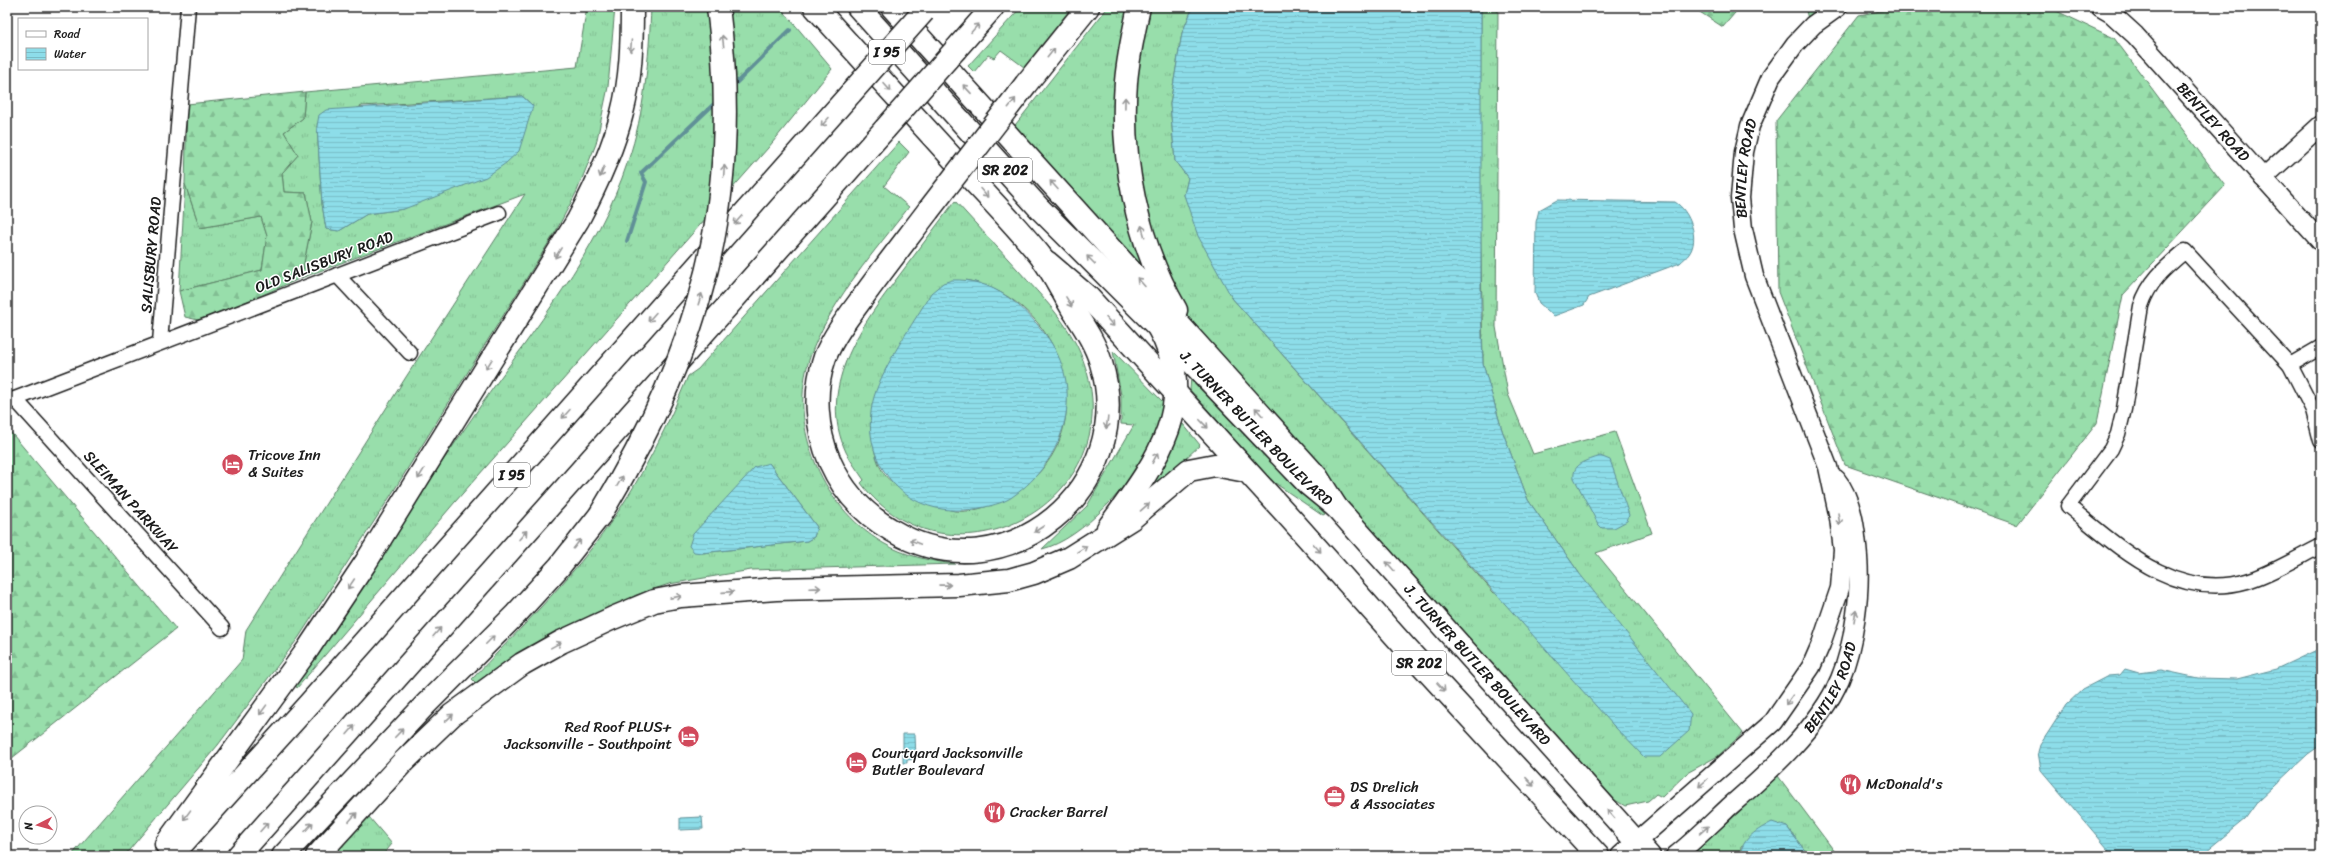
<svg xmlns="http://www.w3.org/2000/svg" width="2328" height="863" font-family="Sriracha,sans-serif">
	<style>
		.grass { fill: url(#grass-tufts); stroke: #5a7d64; fill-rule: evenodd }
		.forest { fill: url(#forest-firs); stroke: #5a7d64 }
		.water { fill: url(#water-rules); stroke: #609097 }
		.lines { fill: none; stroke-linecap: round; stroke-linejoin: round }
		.stream { stroke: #609097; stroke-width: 4 }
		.minor-casing { stroke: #1c1c1c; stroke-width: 17 }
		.tertiary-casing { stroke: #1c1c1c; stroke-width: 21 }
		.primary-casing { stroke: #1c1c1c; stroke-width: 25 }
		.motorway-casing { stroke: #1c1c1c; stroke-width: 25 }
		.minor { stroke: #fff; stroke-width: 14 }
		.tertiary { stroke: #fff; stroke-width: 18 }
		.primary { stroke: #fff; stroke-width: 22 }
		.motorway { stroke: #fff; stroke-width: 22 }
		.motorway-bridge-casing { stroke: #1c1c1c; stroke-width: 25; stroke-linecap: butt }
		.motorway-bridge { stroke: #fff; stroke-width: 22 }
		.oneway { stroke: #999 }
		.labels { text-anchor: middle; stroke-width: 3; stroke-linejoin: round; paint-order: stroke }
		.shield { fill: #fff; stroke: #606060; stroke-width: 1 }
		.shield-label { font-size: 14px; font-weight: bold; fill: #1c1c1c }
		.street-label { font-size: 15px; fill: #1c1c1c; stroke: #fff }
		.poi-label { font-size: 15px; fill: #1c1c1c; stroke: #fff; text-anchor: start }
	</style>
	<defs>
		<pattern id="grass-tufts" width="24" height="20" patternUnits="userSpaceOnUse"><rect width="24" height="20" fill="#98deab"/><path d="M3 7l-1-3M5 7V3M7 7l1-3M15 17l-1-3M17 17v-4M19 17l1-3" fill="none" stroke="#82be93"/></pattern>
		<pattern id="forest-firs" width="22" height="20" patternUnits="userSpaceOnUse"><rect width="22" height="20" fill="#98deab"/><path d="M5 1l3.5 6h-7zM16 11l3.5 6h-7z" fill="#82be93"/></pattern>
		<pattern id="water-rules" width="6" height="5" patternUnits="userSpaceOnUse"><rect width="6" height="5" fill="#8ddde9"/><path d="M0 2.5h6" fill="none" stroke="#79bdc7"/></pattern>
	</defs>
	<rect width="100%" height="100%" fill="#fff"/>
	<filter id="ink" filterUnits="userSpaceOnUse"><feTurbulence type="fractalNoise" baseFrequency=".025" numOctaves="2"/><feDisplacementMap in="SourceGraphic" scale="8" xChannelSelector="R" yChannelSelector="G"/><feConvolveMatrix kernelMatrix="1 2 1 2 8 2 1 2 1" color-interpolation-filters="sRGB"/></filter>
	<g filter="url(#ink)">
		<g class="grass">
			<path d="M587 7H615L608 87 596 144 577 191 556 231 386 503 299 637 218 745 124 856H71L242 660 246 630 406 377 525 194 301 278 312 222 306 193 284 192 282 173 298 155 284 132 303 118 305 92 577 67ZM522 96 533 106 404 209 367 214 339 231 326 229 322 204 317 126 362 106Z"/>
			<path d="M651 7H780L832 69 768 148 455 502 297 688 294 683C355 591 416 499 479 408 533 330 598 253 628 161 645 112 649 58 651 7Z"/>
			<polygon points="1021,7 1072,7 1024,67 1001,50 994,58 988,55 974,72 968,66"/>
			<polygon points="1108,7 1134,7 1120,90 1167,302 1012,129"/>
			<polygon points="1149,7 1193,7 1182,33 1170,104 1175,161 1188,178 1184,195 1232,298 1494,593 1579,573 1528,500 1502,430 1483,364 1480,202 1481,7 1498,7 1496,327 1508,394 1533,454 1615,432 1652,533 1596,553 1743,733 1718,756 1687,773 1662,797 1656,794 1648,801 1625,806 1615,800 1220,361 1186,315 1169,281 1140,194 1134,96"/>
			<path d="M899 142 909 152 884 186 909 207C874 252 835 296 813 349 784 419 820 506 883 543 905 556 930 561 955 564L751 570 669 584 636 595 477 684 472 679C514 635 558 592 595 544 634 493 664 435 688 376L698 369ZM769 463 817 527 814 537 807 541 702 553Z"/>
			<polygon points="185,184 200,228 261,217 267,236 262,270 179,291"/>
			<path d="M955 201C976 224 997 247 1018 270 1043 298 1070 324 1083 360 1136 499 949 601 861 483L864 480C858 471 851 462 846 452 817 389 859 329 895 281 915 254 935 228 955 201ZM966 280C1069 301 1109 440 1009 496 994 505 973 513 955 511 945 510 931 501 922 496 912 492 900 489 892 482 877 471 873 447 871 430Z"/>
			<path d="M1113 351 1164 403C1160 417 1156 432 1151 445 1134 481 1082 540 1042 549L1087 506 1134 425 1121 424V395Z"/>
			<polygon points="1191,376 1268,454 1325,515 1323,516 1272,481 1190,390"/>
			<polygon points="1179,423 1183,424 1200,445 1152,490 1148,490"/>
			<polygon points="1778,776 1838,856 1809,856 1787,827 1741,847 1740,856 1694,856 1696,851"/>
			<polygon points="369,817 392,844 382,856 329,856"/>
		</g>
		<g class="forest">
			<polygon points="1692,7 1740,7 1723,27"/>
			<polygon points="1805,7 1822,7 1808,19"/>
			<polygon points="1902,7 2048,7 2114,38 2225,186 2123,295 2097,423 2017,525 1845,465 1778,292 1776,121 1859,15"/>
			<polygon points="305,92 303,118 284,132 298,155 282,173 284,192 306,193 312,222 301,278 203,321 185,317 179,291 262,270 267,236 261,217 200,228 185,184 187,104"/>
			<polygon points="8,429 176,629 7,762 7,430"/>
		</g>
		<g class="water">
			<polygon points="1193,7 1481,7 1481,308 1483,364 1502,430 1528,500 1579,573 1691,714 1689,731 1660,757 1644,757 1613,725 1232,298 1198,236 1184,195 1188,178 1175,161 1170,104 1182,33"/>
			<polygon points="522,96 533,106 519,151 506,163 486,177 404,209 367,214 339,231 326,229 322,204 317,126 319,115 326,110"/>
			<path d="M1557 200 1675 202C1690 211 1700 239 1689 254 1687 257 1683 260 1680 263L1589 297 1584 305 1554 316 1539 303 1535 293 1536 222 1539 210Z"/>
			<path d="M952 280C992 278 1023 305 1045 334 1087 388 1066 460 1012 497 1005 502 994 505 985 507 946 516 907 507 884 471 870 450 867 421 874 397 884 364 913 324 931 293L943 283Z"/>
			<path d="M1600 456 1610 460 1629 515 1627 521 1614 528H1602L1598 524 1574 478C1572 463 1588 461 1600 456Z"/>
			<polygon points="769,463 817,527 814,537 807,541 702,553 694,552 689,546 693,534 755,467"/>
			<polygon points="2321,648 2321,745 2308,754 2258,801 2245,819 2200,856 2114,856 2041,770 2038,752 2040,745 2066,705 2083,689 2108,676 2120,675 2125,669 2139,673 2161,670 2198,678 2237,679 2276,669"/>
			<polygon points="903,734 915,734 916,759 907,760 907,763 903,763"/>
			<polygon points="702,817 703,829 680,830 680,818"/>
			<path d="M1772 822 1787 827 1809 856H1740C1742 838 1757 830 1772 822Z"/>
		</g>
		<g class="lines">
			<g class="stream">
				<polyline points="731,88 790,30"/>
				<polyline points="627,241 646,182 641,173 716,102"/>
			</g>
			<defs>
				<g id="minor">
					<polyline points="337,275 410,353"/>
					<polyline points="160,342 188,7"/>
					<polyline points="2290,365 2321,347"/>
					<polyline points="15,399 222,628"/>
					<polyline points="7,402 499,213"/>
					<path d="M2321 441 2313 410 2290 365 2185 251C2165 268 2149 281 2141 306L2124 409 2118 434 2111 449 2068 506C2119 547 2175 602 2247 581 2269 575 2299 557 2321 546"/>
				</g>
				<g id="tertiary">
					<path id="s1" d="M2100 7 2112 14 2135 35 2321 242"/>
					<polyline points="2263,178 2321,125"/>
					<path id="s2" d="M1620 856 1773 722 1811 667 1821 644 1840 588 1843 550 1839 518 1828 467 1754 276 1743 229 1740 198 1744 152 1750 126 1771 77 1795 44 1813 25 1838 7"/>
					<path id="s3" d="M1675 856C1694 841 1711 824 1729 807 1768 773 1819 728 1840 679 1854 646 1861 593 1858 557 1856 531 1853 500 1836 479"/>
				</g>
				<g id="primary">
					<path id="s4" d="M858 7 1040 209 1158 327 1308 484 1336 507 1649 856"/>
					<polyline points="1047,262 1088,297 1291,519 1405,647 1598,856"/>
				</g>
				<g id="motorway">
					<path d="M815 7C862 58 908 110 955 161 983 192 1013 222 1039 254 1053 271 1062 292 1073 310 1084 327 1095 343 1101 363 1139 486 1006 598 893 531 865 515 843 491 830 462 816 429 813 391 825 357 834 335 849 316 863 297 884 268 906 240 928 211"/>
					<polyline points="892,7 1317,477 1336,507"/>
					<path d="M1139 7C1134 31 1128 57 1126 82 1120 158 1137 243 1176 310"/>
					<polyline points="956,49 993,7"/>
					<polyline points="1026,84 1088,7"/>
					<path d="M1108 528C1154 465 1202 405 1158 327"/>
					<path d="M166 844 308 649 366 562 578 220C596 186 613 150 622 113 631 79 632 42 632 7"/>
					<polyline points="171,856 309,704 851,93"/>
					<polyline points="238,856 885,129"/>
					<polyline points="283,856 426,704 516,614 559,567 600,515"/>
					<polyline points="317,856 403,762 452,715 522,664 561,642 613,618 654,601 681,596 776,589 959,585 1009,580 1034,573 1069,558 1131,519 1189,470 1215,465 1246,471"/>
				</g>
			</defs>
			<use href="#minor" class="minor-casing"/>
			<use href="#tertiary" class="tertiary-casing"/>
			<use href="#primary" class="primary-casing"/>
			<use href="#motorway" class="motorway-casing"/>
			<use href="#minor" class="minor"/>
			<use href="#tertiary" class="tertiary"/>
			<use href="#primary" class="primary"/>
			<use href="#motorway" class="motorway"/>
			<defs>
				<g id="motorway-bridge">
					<polyline points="851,93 924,11"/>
					<polyline points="885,129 956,49"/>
					<polyline points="928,211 1026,84"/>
					<path d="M600 515C701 349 743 201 718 7"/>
				</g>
			</defs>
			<use href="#motorway-bridge" class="motorway-bridge-casing"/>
			<use href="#motorway-bridge" class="motorway-bridge"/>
		</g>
		<defs><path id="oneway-shaft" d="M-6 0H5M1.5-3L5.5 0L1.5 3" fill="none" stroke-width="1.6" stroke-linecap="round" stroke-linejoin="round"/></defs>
		<g class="oneway">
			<use href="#oneway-shaft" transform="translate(975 28) rotate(-48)"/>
			<use href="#oneway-shaft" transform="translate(723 41) rotate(-97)"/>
			<use href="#oneway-shaft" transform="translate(631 46) rotate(94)"/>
			<use href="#oneway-shaft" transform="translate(1051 53) rotate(-51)"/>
			<use href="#oneway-shaft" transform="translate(887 87) rotate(48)"/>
			<use href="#oneway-shaft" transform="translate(967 89) rotate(-133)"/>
			<use href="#oneway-shaft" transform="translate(1012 103) rotate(-52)"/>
			<use href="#oneway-shaft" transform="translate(1125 103) rotate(-89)"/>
			<use href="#oneway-shaft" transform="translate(825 122) rotate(132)"/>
			<use href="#oneway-shaft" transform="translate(724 171) rotate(-86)"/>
			<use href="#oneway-shaft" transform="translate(602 172) rotate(112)"/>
			<use href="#oneway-shaft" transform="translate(1054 185) rotate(-132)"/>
			<use href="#oneway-shaft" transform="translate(984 193) rotate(48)"/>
			<use href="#oneway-shaft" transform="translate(738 220) rotate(132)"/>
			<use href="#oneway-shaft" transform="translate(1143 231) rotate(-106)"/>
			<use href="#oneway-shaft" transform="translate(558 253) rotate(122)"/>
			<use href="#oneway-shaft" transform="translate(1091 260) rotate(-135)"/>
			<use href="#oneway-shaft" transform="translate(1141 282) rotate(-132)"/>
			<use href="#oneway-shaft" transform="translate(700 299) rotate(-72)"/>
			<use href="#oneway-shaft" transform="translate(1069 302) rotate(59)"/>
			<use href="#oneway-shaft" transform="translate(652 317) rotate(132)"/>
			<use href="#oneway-shaft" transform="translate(1110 322) rotate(48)"/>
			<use href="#oneway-shaft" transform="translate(489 364) rotate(122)"/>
			<use href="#oneway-shaft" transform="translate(1259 412) rotate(-132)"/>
			<use href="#oneway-shaft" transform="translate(566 414) rotate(132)"/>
			<use href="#oneway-shaft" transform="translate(1107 423) rotate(98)"/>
			<use href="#oneway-shaft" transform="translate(1204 424) rotate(46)"/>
			<use href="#oneway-shaft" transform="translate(1155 458) rotate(-62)"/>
			<use href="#oneway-shaft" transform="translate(421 474) rotate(122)"/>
			<use href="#oneway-shaft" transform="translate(620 481) rotate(-60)"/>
			<use href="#oneway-shaft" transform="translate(1145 507) rotate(-41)"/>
			<use href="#oneway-shaft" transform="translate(1839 519) rotate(81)"/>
			<use href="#oneway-shaft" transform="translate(1039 529) rotate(147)"/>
			<use href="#oneway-shaft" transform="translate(523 535) rotate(-49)"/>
			<use href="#oneway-shaft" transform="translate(915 542) rotate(-158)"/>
			<use href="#oneway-shaft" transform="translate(577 544) rotate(-52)"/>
			<use href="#oneway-shaft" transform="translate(1317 548) rotate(48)"/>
			<use href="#oneway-shaft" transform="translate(1082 549) rotate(-32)"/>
			<use href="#oneway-shaft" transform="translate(1390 566) rotate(-132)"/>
			<use href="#oneway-shaft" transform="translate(351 584) rotate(124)"/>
			<use href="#oneway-shaft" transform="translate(945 585) rotate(-1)"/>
			<use href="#oneway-shaft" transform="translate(815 588) rotate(-2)"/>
			<use href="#oneway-shaft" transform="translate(728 592) rotate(-4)"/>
			<use href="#oneway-shaft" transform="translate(676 597) rotate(-11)"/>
			<use href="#oneway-shaft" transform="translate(1855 616) rotate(-80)"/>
			<use href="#oneway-shaft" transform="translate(437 632) rotate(-49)"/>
			<use href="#oneway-shaft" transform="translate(490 640) rotate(-45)"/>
			<use href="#oneway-shaft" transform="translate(556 645) rotate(-29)"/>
			<use href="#oneway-shaft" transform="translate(1441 687) rotate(47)"/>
			<use href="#oneway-shaft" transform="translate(1789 700) rotate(125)"/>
			<use href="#oneway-shaft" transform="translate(263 710) rotate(126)"/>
			<use href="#oneway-shaft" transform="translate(449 718) rotate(-43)"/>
			<use href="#oneway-shaft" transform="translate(351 730) rotate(-49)"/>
			<use href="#oneway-shaft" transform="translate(399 733) rotate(-46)"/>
			<use href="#oneway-shaft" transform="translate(1530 782) rotate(47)"/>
			<use href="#oneway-shaft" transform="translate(1703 783) rotate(138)"/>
			<use href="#oneway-shaft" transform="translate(1611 814) rotate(-132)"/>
			<use href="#oneway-shaft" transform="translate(187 815) rotate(126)"/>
			<use href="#oneway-shaft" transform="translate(353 817) rotate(-48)"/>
			<use href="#oneway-shaft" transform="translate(264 827) rotate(-48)"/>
			<use href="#oneway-shaft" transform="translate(309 827) rotate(-48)"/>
			<use href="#oneway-shaft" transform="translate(1704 830) rotate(-42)"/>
		</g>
	</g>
	<defs>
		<symbol id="hotel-disc" viewBox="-11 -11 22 22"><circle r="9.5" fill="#d1495b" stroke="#fff"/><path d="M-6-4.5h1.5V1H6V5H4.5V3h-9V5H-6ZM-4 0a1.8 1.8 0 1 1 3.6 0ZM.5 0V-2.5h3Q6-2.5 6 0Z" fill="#fff"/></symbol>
		<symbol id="restaurant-disc" viewBox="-11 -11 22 22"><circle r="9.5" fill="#d1495b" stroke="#fff"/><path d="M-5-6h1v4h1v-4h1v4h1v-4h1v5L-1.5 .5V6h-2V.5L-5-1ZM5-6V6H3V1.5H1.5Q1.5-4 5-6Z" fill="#fff"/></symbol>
		<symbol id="office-disc" viewBox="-11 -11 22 22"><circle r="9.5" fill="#d1495b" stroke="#fff"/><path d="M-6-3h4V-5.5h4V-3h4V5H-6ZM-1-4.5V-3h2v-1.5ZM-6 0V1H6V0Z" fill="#fff"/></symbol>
	</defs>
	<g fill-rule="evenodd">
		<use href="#hotel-disc" x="220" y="452" width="25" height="25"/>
		<use href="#hotel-disc" x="676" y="724" width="25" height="25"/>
		<use href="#hotel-disc" x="844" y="750" width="25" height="25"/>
		<use href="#restaurant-disc" x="1838" y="772" width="25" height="25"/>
		<use href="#office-disc" x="1322" y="784" width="25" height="25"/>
		<use href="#restaurant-disc" x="982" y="800" width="25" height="25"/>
	</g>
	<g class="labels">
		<g class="shield">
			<rect x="869" y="40" width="36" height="24" rx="3"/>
			<rect x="978" y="158" width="54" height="24" rx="3"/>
			<rect x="494" y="463" width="36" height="24" rx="3"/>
			<rect x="1392" y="651" width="54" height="24" rx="3"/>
		</g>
		<g class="shield-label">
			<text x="887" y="57">I 95</text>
			<text x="1005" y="175">SR 202</text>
			<text x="512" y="480">I 95</text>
			<text x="1419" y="668">SR 202</text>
		</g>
		<g class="street-label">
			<text dy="5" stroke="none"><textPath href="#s1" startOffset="162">BENTLEY ROAD</textPath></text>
			<text dy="5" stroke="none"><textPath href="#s2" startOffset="791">BENTLEY ROAD</textPath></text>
			<text transform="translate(151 255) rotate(-85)" y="5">SALISBURY ROAD</text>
			<text transform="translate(324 262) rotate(-21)" y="5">OLD SALISBURY ROAD</text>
			<text dy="5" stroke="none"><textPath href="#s4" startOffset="580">J. TURNER BUTLER BOULEVARD</textPath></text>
			<text transform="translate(131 502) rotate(48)" y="5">SLEIMAN PARKWAY</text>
			<text dy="5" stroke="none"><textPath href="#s4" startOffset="904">J. TURNER BUTLER BOULEVARD</textPath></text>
			<text dy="5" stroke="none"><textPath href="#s3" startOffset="232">BENTLEY ROAD</textPath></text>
		</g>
		<g class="poi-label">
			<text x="248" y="460">Tricove Inn<tspan x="248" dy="17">&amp; Suites</tspan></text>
			<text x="672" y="732" text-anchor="end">Red Roof PLUS+<tspan x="672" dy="17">Jacksonville - Southpoint</tspan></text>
			<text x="872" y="758">Courtyard Jacksonville<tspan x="872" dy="17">Butler Boulevard</tspan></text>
			<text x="1866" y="789">McDonald's</text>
			<text x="1350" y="792">DS Drelich<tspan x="1350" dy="17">&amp; Associates</tspan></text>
			<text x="1010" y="817">Cracker Barrel</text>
		</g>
	</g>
	<rect width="2328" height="863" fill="none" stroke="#fff" stroke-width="24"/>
	<rect x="12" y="12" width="2304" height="839" fill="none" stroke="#1c1c1c" stroke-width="1.5" filter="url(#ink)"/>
	<rect x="18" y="18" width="130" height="52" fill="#ffffff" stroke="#a4a4a4"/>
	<rect x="26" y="31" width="20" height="6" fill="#ffffff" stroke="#a4a4a4"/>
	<text x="54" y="38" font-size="12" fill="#1c1c1c">Road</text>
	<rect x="26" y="48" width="20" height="12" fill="url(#water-rules)" stroke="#a4a4a4"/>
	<text x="54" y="58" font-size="12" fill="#1c1c1c">Water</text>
	<g transform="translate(38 825) rotate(264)"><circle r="19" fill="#ffffff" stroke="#a4a4a4"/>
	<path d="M0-3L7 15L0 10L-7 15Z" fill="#d1495b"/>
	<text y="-6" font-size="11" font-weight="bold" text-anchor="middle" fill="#1c1c1c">N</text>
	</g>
</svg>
